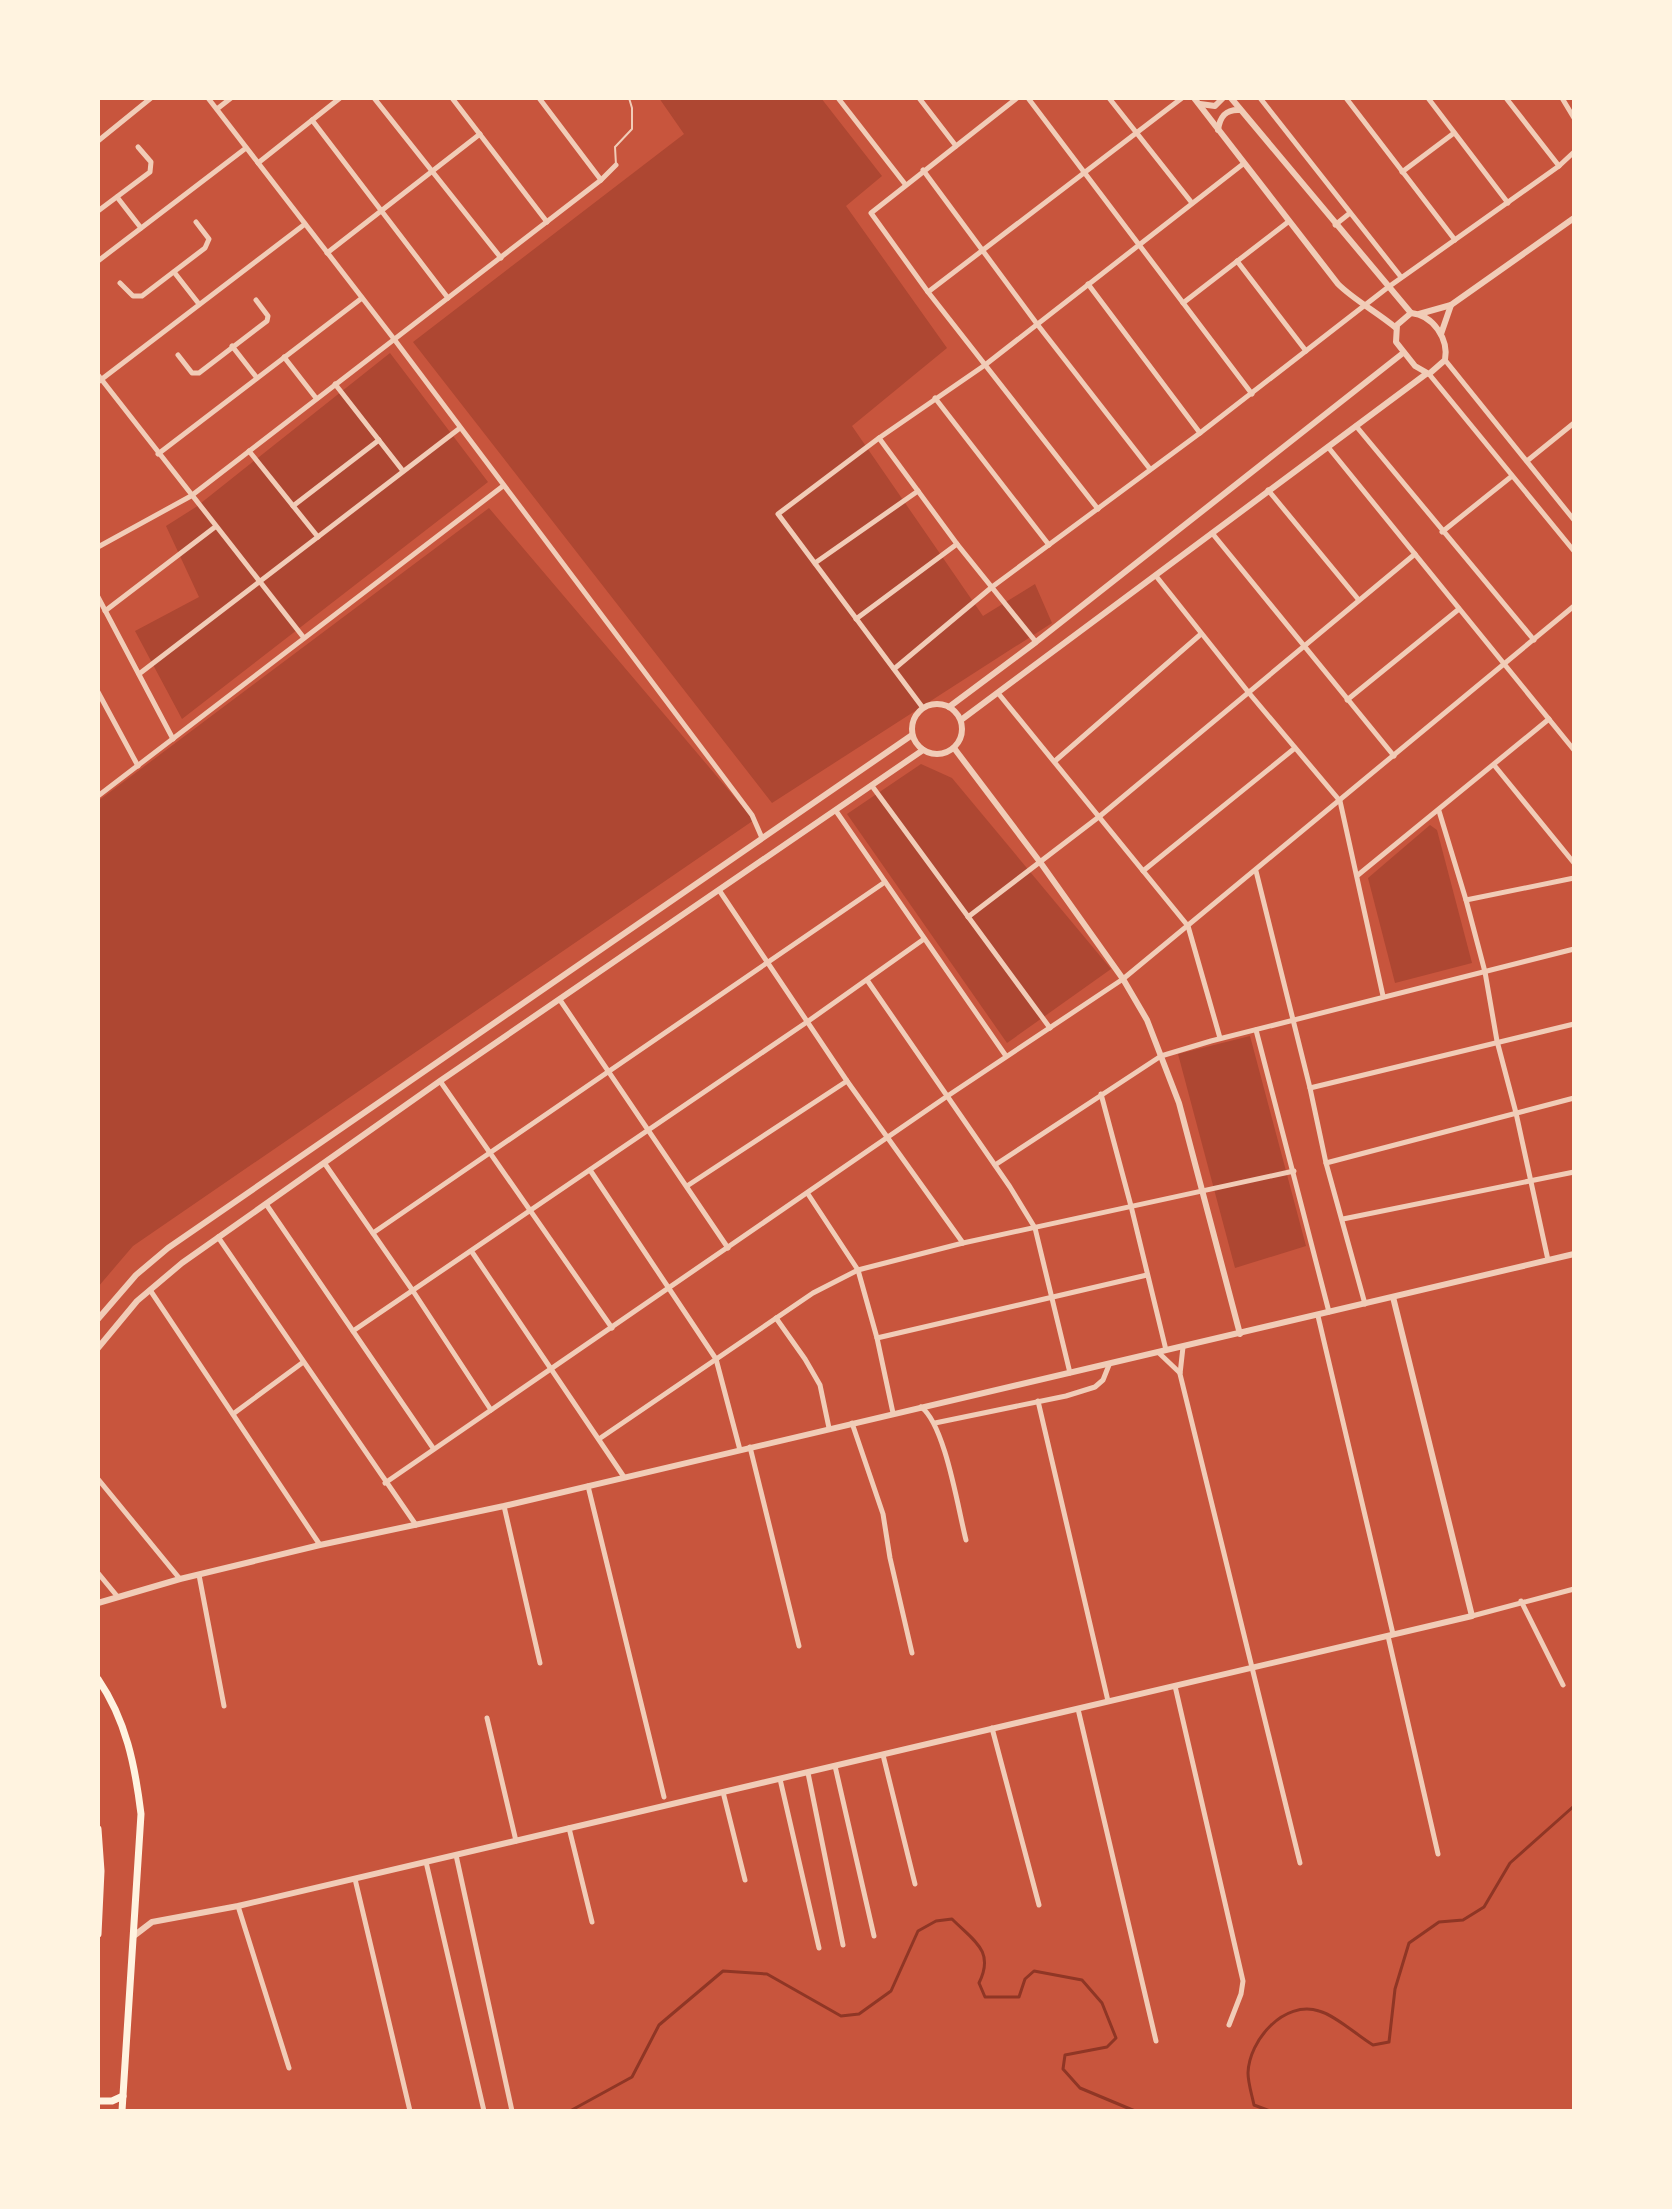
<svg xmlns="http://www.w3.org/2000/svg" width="1672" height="2209" font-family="Barlow,sans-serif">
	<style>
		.green { fill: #ae4732 }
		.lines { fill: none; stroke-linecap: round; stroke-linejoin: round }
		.stream { stroke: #8f3625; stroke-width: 3 }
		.service { stroke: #f1ccb7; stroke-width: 2 }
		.minor { stroke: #f1ccb7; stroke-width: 5 }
		.tertiary { stroke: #f1ccb7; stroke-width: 6 }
		.secondary { stroke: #fff3e0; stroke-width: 7 }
	</style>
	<rect width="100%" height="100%" fill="#c8553d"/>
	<g class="green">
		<polygon points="659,98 821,98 882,176 846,206 947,348 852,426 983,616 1035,584 1052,623 772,803 413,342 684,134"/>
		<polygon points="390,353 488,482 182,719 135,631 199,597 166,526 196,507"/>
		<polygon points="489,508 754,820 133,1246 98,1287 98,801"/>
		<polygon points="921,764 952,778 1111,969 1007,1043 847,814"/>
		<polygon points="1430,825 1437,830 1472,963 1395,983 1368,878"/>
		<polygon points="1250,1036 1306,1246 1235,1268 1178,1054"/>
	</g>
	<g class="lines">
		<g class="stream">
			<path d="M570 2111 632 2077 659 2025 723 1971 767 1974 841 2016 859 2014 891 1991 918 1931 936 1921 952 1919C974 1941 995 1951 979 1983L985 1997H1019L1025 1979 1034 1971 1082 1980 1102 2003 1116 2038 1107 2047 1065 2055 1063 2069 1080 2088 1135 2111"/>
			<path d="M1270 2111 1254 2105C1252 2095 1248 2083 1248 2073 1249 2040 1284 2000 1319 2011 1335 2015 1358 2036 1373 2045L1389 2042 1395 1989 1409 1943 1439 1922 1463 1920 1484 1907 1510 1863 1574 1806"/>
		</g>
		<polyline class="service" points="616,165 615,147 632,129 632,108 629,98"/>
		<g class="minor">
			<polyline points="208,98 394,339 752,815 762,838"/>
			<polyline points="374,98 501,258"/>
			<polyline points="452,98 547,222"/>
			<polyline points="539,98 601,180"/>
			<polyline points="838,98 905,184"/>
			<polyline points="919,98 956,146"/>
			<polyline points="1017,98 871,213 928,292 1098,509"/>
			<polyline points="1028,98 1252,394"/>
			<polyline points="1109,98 1192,203"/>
			<polyline points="1260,98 1401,277"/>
			<polyline points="1346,98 1455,240"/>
			<polyline points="1428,98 1508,203"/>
			<polyline points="1506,98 1559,166"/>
			<polyline points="1562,98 1574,118"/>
			<polyline points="217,109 231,98"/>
			<polyline points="312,120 448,298"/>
			<polyline points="98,141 151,98"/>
			<polyline points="258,163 340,98"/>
			<polyline points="923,170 1037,324 1150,469"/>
			<polyline points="1402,172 1454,133"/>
			<polyline points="117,197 141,228"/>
			<polyline points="98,211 150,172 151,162 138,147"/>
			<polyline points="1335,225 1350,213"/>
			<polyline points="327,253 480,134"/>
			<polyline points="98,261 246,148"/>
			<polyline points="1237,261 1306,351"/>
			<polyline points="174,272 199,304"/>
			<polyline points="120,283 133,296 142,296 205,248 209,239 196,222"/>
			<polyline points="1088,284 1200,433"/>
			<polyline points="928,292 1182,98"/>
			<polyline points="1183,303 1288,222"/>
			<polyline points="232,346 257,378"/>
			<polyline points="178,355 192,373 199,373 267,321 268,316 256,300"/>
			<polyline points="284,357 316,398"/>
			<polyline points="1445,360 1574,520"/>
			<polyline points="1429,374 1574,551"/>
			<polyline points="98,375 304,638"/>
			<polyline points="98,382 305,224"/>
			<polyline points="335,384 403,471"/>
			<polyline points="935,398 1049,545"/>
			<polyline points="1356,426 1534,640"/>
			<polyline points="879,438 957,544 1036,642"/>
			<polyline points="1328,447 1574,750"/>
			<polyline points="249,451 318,537"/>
			<polyline points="158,454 362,298"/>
			<polyline points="1527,461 1574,423"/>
			<polyline points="1268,490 1358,599"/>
			<polyline points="293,506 379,440"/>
			<polyline points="1442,532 1512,476"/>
			<polyline points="1212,533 1394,756"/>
			<polyline points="98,547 191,496 601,180 616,165"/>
			<polyline points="815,563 918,491"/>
			<polyline points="1156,576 1249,693 1340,801 1383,996"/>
			<polyline points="98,597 173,739"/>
			<polyline points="105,611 215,527"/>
			<polyline points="856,619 957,544"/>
			<polyline points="894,669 992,587 1200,433 1387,288 1559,166 1574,152"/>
			<polyline points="139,674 460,428"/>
			<polyline points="98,692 138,766"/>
			<polyline points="998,693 1188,926 1220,1038"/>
			<polyline points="1347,700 1459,609"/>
			<polyline points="923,708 778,514 879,438 985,365 1243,164"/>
			<polyline points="1055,761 1201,634"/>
			<polyline points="1494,765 1574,863"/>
			<polyline points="872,786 1050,1028"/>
			<polyline points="98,796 503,486"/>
			<polyline points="836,811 1006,1056"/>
			<polyline points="1439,811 1466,900 1485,972 1497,1041 1516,1113 1548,1260"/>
			<polyline points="1143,871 1295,748"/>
			<polyline points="1256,871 1310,1088 1326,1163 1365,1304"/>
			<polyline points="1358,875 1549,719"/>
			<polyline points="719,890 847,1081 963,1243"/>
			<polyline points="1466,900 1574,878"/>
			<polyline points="968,917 1100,816 1415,554"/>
			<polyline points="867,980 1010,1187 1035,1228 1070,1373"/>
			<polyline points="560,1000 728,1248"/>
			<polyline points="1256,1030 1329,1312"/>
			<polyline points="440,1081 612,1328"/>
			<polyline points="1310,1088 1574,1024"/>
			<polyline points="1101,1094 1131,1206 1166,1350"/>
			<polyline points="1326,1163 1574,1098"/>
			<polyline points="325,1164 413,1291 491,1410"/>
			<polyline points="995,1165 1161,1056 1211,1041 1574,949"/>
			<polyline points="590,1170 716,1359 740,1450"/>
			<polyline points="687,1186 847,1081"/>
			<polyline points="808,1194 858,1270 877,1338 893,1413"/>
			<polyline points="266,1204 433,1448"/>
			<polyline points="1343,1219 1574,1172"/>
			<polyline points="373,1233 885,882"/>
			<polyline points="218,1237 416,1525"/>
			<polyline points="472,1252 624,1477"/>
			<polyline points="150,1290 320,1545"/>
			<polyline points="1318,1316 1393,1634"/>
			<polyline points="776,1318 805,1359 820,1385 829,1428"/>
			<polyline points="353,1331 807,1022 924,939"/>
			<polyline points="877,1338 1147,1275"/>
			<polyline points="1183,1347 1180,1374 1300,1863"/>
			<polyline points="1159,1353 1180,1373"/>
			<polyline points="1038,1401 1108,1701"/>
			<path d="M921 1407C945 1424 958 1509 966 1540"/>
			<polyline points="233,1414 302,1363"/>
			<polyline points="852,1423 883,1514 890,1558 912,1653"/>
			<polyline points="935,1423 1066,1396 1095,1387 1103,1380 1109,1365"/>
			<polyline points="599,1439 813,1293 858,1270 963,1243 1294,1171"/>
			<polyline points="750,1447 799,1646"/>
			<polyline points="98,1479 180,1579"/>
			<polyline points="385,1483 946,1097 1123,979 1574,606"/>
			<polyline points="588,1486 664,1797"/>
			<polyline points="504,1506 540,1663"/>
			<polyline points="98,1573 117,1596"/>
			<polyline points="199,1575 224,1706"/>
			<polyline points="1521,1601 1563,1685"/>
			<polyline points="1472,1616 1574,1589"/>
			<polyline points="1388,1636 1438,1854"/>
			<polyline points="1175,1686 1243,1981 1241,1994 1229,2025"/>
			<polyline points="1078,1709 1156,2041"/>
			<polyline points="487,1718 516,1841"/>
			<polyline points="992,1728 1039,1905"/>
			<polyline points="883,1755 915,1884"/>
			<polyline points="835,1766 874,1936"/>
			<polyline points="808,1773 843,1945"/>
			<polyline points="780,1779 819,1948"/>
			<polyline points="723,1792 745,1880"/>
			<polyline points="569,1828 592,1922"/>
			<polyline points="456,1855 512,2111"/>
			<polyline points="426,1862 484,2111"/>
			<polyline points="355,1879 410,2111"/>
			<polyline points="238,1906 289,2068"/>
		</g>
		<g class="tertiary">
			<path d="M1194 98 1338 284C1354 300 1377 312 1396 328"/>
			<polyline points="1231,98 1411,313"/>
			<polyline points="1200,104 1215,106 1223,98"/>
			<path d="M1218 130C1220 116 1226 109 1240 110"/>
			<path d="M1411 313C1433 315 1449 339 1445 360L1429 374 1415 366 1396 342 1397 325Z"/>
			<polyline points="1419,314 1451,305 1574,218"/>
			<polyline points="1441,334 1451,305"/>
			<circle cx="937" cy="729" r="25"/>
			<polyline points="949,707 1036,642 1403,353"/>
			<polyline points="961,720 1426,374"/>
			<polyline points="954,748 1040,862 1123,979 1147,1020 1179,1103 1240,1334"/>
			<polyline points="98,1319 136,1275 168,1248 912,735"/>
			<polyline points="98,1348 137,1301 182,1263 440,1081 923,750"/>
			<polyline points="98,1603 180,1579 320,1545 504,1506 1574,1254"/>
			<polyline points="135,1935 152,1922 238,1906 1472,1616 1393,1297"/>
		</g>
		<g class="secondary">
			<path d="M98 1679C126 1720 135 1765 141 1814L122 2111"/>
			<polyline points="98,1829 101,1871 98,1934"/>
			<polyline points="98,2101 112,2101 123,2096"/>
		</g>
	</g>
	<rect width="1672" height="2209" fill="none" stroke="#fff3e0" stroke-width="200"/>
</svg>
